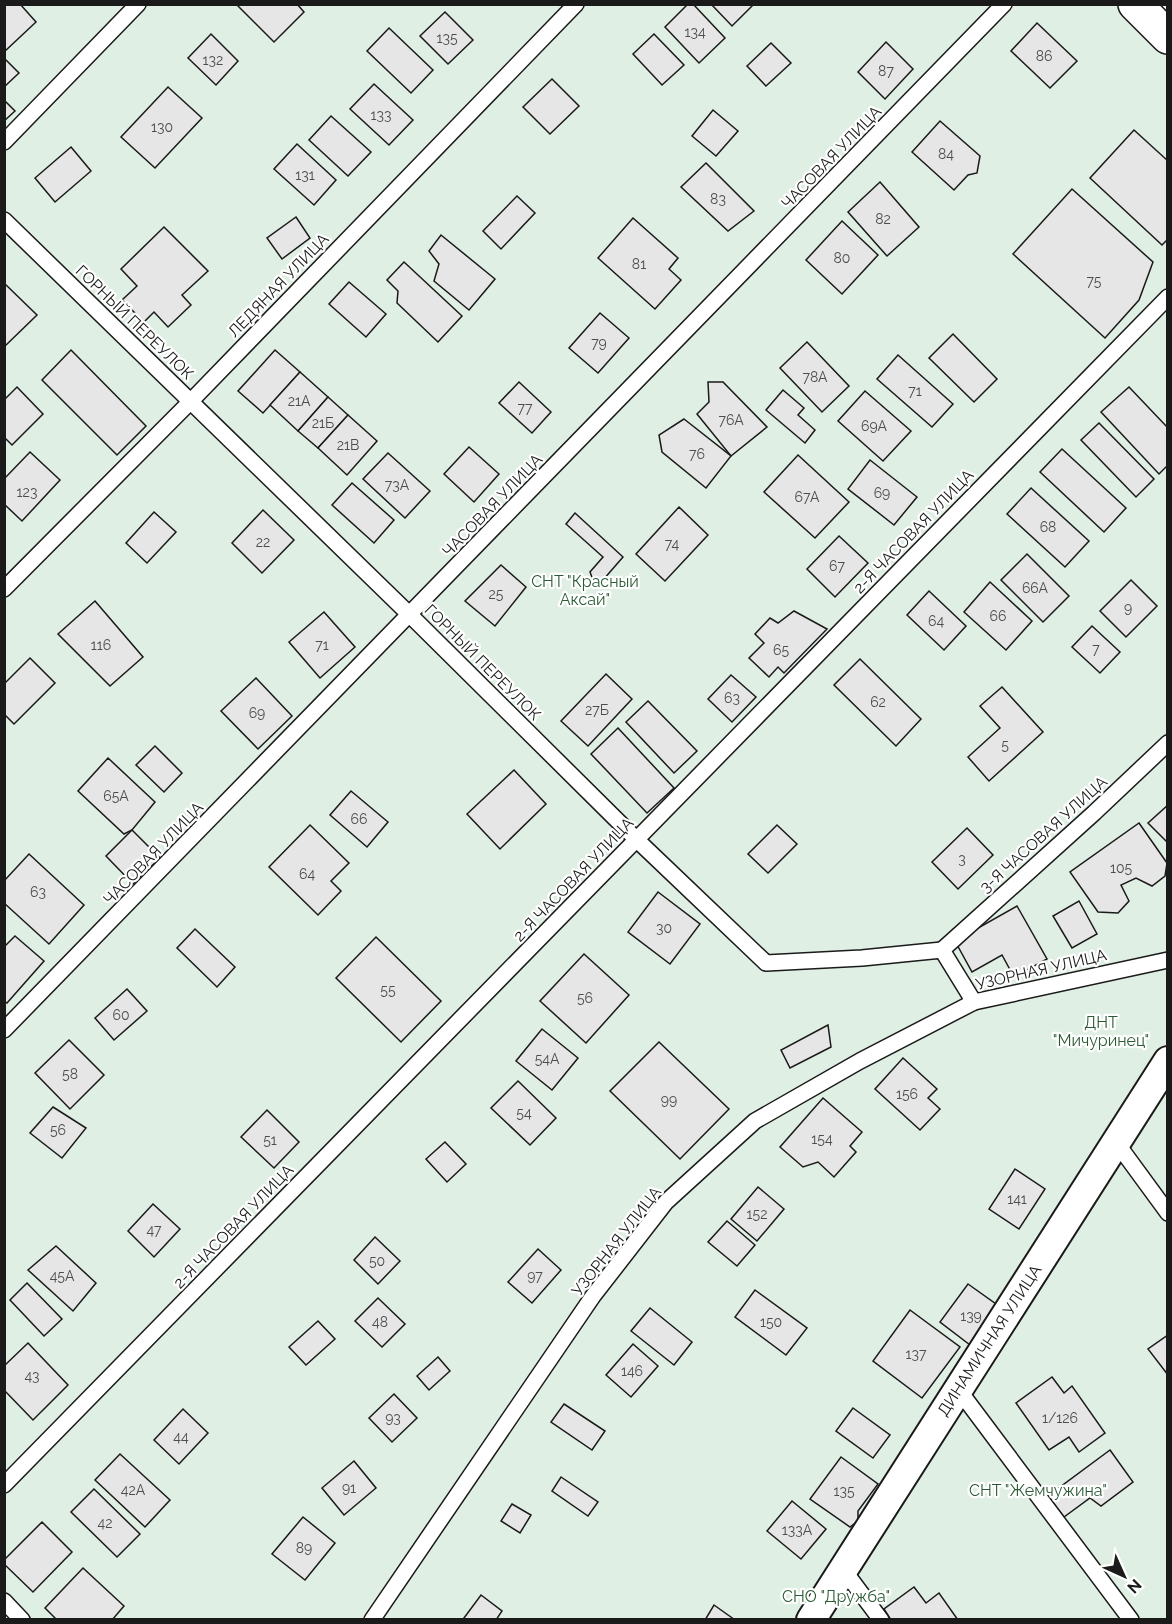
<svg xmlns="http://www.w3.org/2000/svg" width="1172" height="1624" font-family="Raleway,sans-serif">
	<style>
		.green { fill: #e0efe3; stroke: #6a6a6a; stroke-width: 1.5 }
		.building { fill: #e6e6e6; stroke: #1a1a1a; stroke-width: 1.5 }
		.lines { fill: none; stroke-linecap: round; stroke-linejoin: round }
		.service-casing { stroke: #1a1a1a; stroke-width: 18 }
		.minor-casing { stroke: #1a1a1a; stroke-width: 32 }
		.secondary-casing { stroke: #1a1a1a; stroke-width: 36 }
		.service { stroke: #fff; stroke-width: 15 }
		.minor { stroke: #fff; stroke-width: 28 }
		.secondary { stroke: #fff; stroke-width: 33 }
		.labels { text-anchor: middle; stroke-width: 4.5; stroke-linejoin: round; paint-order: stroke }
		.number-label { font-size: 14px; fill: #4d4d4d }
		.street-label { font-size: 16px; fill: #1a1a1a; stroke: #fff }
		.park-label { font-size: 16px; fill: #2b5a34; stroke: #fff }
	</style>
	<rect width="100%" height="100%" fill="#fff"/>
	<polygon class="green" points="5,5 1123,5 1168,49 1167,1619 5,1620"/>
	<g class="building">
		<polygon points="4,4 20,4 36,22 4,52"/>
		<polygon points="236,4 297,4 304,12 274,42"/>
		<polygon points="688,4 693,4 725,38 699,63 665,27"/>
		<polygon points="711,4 754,4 732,26"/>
		<polygon points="445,12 473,40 448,64 420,36"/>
		<polygon points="1037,23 1077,61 1050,88 1011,51"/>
		<polygon points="389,28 433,70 411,93 367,51"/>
		<polygon points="211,34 238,61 216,85 188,58"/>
		<polygon points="654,34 684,65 662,85 633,54"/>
		<polygon points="886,42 913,69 885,99 858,72"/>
		<polygon points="771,43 791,63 766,86 747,66"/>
		<polygon points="4,58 19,73 4,87"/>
		<polygon points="552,79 579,106 550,134 523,107"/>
		<polygon points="374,84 413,120 389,145 350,109"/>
		<polygon points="168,87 202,118 155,168 121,137"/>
		<polygon points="4,100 15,111 4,121"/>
		<polygon points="713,110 738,131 716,156 692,136"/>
		<polygon points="331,116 371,152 348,176 309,140"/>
		<polygon points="940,121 980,156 977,173 968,175 954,190 912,152"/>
		<polygon points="1134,130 1168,161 1168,239 1162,245 1090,178"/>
		<polygon points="297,144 336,180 314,205 274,169"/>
		<polygon points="71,147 91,171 55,202 35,178"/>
		<polygon points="706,163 754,211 728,231 681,187"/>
		<polygon points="880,182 919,227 887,256 848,212"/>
		<polygon points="1072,189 1153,262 1139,300 1105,338 1013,254"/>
		<polygon points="517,196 535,213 501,249 483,231"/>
		<polygon points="296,217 310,238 282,259 267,238"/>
		<polygon points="633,218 678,258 669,269 681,280 655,309 598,258"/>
		<polygon points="842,221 878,255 842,294 806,260"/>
		<polygon points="164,227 208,271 182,295 191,305 168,327 154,312 144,322 122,300 137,286 121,269"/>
		<polygon points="441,235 495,279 469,310 434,281 439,264 429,251"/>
		<polygon points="404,262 462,316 438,342 397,303 398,291 387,280"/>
		<polygon points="349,282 386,314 366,337 329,304"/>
		<polygon points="4,283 37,315 4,347"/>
		<polygon points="600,313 629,338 598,373 569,348"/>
		<polygon points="953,334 997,379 974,402 929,358"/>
		<polygon points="807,342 849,386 822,412 780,368"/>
		<polygon points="71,350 146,426 117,455 42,380"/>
		<polygon points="275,350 300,372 263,413 238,391"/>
		<polygon points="898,355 953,404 932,427 877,379"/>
		<polygon points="300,372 328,397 298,431 270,405"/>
		<polygon points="519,382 551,412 532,433 499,403"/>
		<polygon points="708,382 723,382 767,427 731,456 697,414 709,402"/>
		<polygon points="17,387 43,414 12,445 4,437 4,400"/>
		<polygon points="1129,387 1168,428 1168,465 1159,474 1101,412"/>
		<polygon points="783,390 804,408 798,415 815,430 805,443 766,410"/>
		<polygon points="865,391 911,431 883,461 838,421"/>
		<polygon points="328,397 348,415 318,448 298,431"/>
		<polygon points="348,415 377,441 347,475 318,448"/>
		<polygon points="684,419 731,456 706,488 662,452 659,435"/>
		<polygon points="1099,423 1154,479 1136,497 1081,440"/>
		<polygon points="469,447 499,474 474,502 444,474"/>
		<polygon points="1062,449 1126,508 1104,532 1040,472"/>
		<polygon points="30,452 60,480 22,521 4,504 4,479"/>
		<polygon points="388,453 430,491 405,518 363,479"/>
		<polygon points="798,455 849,502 815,538 764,492"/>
		<polygon points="870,460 917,497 894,525 848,489"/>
		<polygon points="352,483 394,520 374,543 332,505"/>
		<polygon points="1031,488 1089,541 1065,567 1007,514"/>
		<polygon points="679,507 708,535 665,581 636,554"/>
		<polygon points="263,510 294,540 262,573 232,543"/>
		<polygon points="154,512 176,532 147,563 126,543"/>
		<polygon points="575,513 623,557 596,588 590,572 603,557 566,524"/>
		<polygon points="839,536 868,563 835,597 807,569"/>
		<polygon points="1027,554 1069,596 1043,622 1001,580"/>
		<polygon points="501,565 526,587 495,626 465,601"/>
		<polygon points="1131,580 1157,606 1126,637 1100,611"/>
		<polygon points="990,582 1032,621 1006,650 964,612"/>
		<polygon points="929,591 966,626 944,650 907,615"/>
		<polygon points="95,601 143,657 110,686 58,634"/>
		<polygon points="794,611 827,629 784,673 778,667 769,677 749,658 764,643 755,634 770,618 778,623"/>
		<polygon points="324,612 355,647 320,678 289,642"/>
		<polygon points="1092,626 1120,652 1100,673 1072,647"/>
		<polygon points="30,658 55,683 14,724 4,714 4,684"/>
		<polygon points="860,659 921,719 896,746 834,685"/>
		<polygon points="606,674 632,699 588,746 561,721"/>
		<polygon points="731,675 756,697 732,722 708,699"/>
		<polygon points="256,678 292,716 258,749 221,711"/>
		<polygon points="1002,687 1043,732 989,781 968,757 1000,728 980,706"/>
		<polygon points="648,701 697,751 674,773 626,722"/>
		<polygon points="618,728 674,788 647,813 591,754"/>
		<polygon points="155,746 182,773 164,792 136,765"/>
		<polygon points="108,758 155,802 132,830 124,834 78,791"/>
		<polygon points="514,770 546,804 500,849 467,814"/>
		<polygon points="351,791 388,822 367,847 330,815"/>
		<polygon points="1168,805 1168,843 1148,823"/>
		<polygon points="1139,823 1167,863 1165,876 1152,886 1136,878 1121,885 1129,901 1118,913 1098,912 1070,872"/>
		<polygon points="310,825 349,863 331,881 341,891 318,915 269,867"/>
		<polygon points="777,825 797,844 768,873 748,854"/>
		<polygon points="967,828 993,855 958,889 932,862"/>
		<polygon points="132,830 160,858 133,884 106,856"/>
		<polygon points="29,854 84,905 49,944 4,903 4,881"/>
		<polygon points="658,892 700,924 670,964 628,932"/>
		<polygon points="1079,901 1097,934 1072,948 1053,916"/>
		<polygon points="1017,906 1047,959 1014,977 1002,955 972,972 955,941"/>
		<polygon points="195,929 235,967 217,987 177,948"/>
		<polygon points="15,936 44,961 7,1003 4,1001 4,947"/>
		<polygon points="376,937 441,1001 401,1042 336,978"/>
		<polygon points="584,954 629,995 586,1043 540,1001"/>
		<polygon points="127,989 147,1011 114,1040 95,1018"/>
		<polygon points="828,1025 831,1047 790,1068 781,1050"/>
		<polygon points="542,1029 578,1058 552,1090 516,1061"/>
		<polygon points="69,1040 104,1075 70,1109 35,1073"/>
		<polygon points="659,1042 729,1109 680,1159 610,1091"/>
		<polygon points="903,1058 937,1089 928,1098 940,1109 920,1130 875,1089"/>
		<polygon points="518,1081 556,1118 530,1145 491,1108"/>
		<polygon points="823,1098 862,1132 850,1146 856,1152 834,1177 818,1162 803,1167 780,1147"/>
		<polygon points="53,1107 86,1128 62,1158 30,1133"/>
		<polygon points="267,1110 299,1142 274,1168 241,1137"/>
		<polygon points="445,1142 466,1164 447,1182 426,1159"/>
		<polygon points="1015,1169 1045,1189 1019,1229 989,1209"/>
		<polygon points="758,1187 784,1209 757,1241 731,1219"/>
		<polygon points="153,1204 180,1229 154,1257 128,1231"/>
		<polygon points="727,1221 755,1245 737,1266 708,1242"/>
		<polygon points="375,1237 400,1261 378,1284 354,1260"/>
		<polygon points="56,1246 96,1283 73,1311 28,1270"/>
		<polygon points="538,1249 561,1270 532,1303 508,1282"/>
		<polygon points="27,1283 62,1319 44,1336 10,1300"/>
		<polygon points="968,1284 1003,1309 974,1348 940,1322"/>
		<polygon points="755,1290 807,1328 786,1355 735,1317"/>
		<polygon points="378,1298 405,1324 382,1347 355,1321"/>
		<polygon points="650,1308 692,1342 674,1365 631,1331"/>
		<polygon points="910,1310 960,1347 922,1398 873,1361"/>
		<polygon points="318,1321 335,1339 306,1365 289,1347"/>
		<polygon points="1168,1335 1168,1375 1148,1349"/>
		<polygon points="28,1343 68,1385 33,1420 4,1390 4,1366"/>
		<polygon points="633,1344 658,1366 631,1397 606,1375"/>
		<polygon points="438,1357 450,1371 429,1390 417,1376"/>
		<polygon points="1052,1377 1064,1393 1072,1386 1105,1433 1079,1452 1069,1437 1049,1450 1016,1403"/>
		<polygon points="394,1394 417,1418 392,1442 369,1418"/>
		<polygon points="564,1404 605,1431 592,1450 551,1422"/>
		<polygon points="853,1408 890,1435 873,1458 836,1431"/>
		<polygon points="183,1409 208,1433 179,1464 154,1440"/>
		<polygon points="1110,1450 1133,1482 1101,1506 1090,1498 1064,1517 1048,1496"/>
		<polygon points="120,1454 170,1500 145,1527 95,1480"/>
		<polygon points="841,1457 878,1484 858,1511 858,1521 850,1527 810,1499"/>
		<polygon points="354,1461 376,1488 344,1515 322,1488"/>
		<polygon points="561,1477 598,1502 588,1516 552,1491"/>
		<polygon points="94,1489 140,1534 117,1557 71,1512"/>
		<polygon points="792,1501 826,1529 801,1559 767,1531"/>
		<polygon points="512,1504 531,1515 520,1533 501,1521"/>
		<polygon points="303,1517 335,1543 305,1580 272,1554"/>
		<polygon points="42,1522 72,1552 33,1592 4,1564 4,1560"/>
		<polygon points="83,1568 124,1606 112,1620 57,1620 45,1608"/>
		<polygon points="914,1587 926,1603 939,1593 958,1620 891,1620 884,1609"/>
		<polygon points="481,1595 502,1611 496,1620 466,1620 464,1618"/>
		<polygon points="714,1605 735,1620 705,1620"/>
	</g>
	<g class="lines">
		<defs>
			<g id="service">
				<polyline points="4,142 138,4"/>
				<polyline points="4,220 410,615 637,840 766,963 862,958 942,950 974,1002"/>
				<polyline points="4,589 191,401 576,4"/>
				<polyline points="942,950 1094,813 1168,743"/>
				<polyline points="4,1030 1004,4"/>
				<polyline points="1116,1142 1168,1213"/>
				<polyline points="958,1389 1131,1620"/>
				<polyline points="4,1485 1168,297"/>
				<polyline points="843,1569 881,1620"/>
				<polyline points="4,1601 22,1620"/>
				<polyline points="372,1620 593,1296 666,1202 755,1121 860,1061 974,1002 1168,960"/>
			</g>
			<polyline id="minor" points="811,1620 1168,1061"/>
			<polyline id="secondary" points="1135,4 1168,37"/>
		</defs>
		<use href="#service" class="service-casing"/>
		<use href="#minor" class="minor-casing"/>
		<use href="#secondary" class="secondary-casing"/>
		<use href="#service" class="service"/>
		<use href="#minor" class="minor"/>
		<use href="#secondary" class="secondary"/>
	</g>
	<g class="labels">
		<g class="number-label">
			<text x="695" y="37">134</text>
			<text x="447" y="43">135</text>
			<text x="1044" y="61">86</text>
			<text x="213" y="65">132</text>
			<text x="886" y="76">87</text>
			<text x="381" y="120">133</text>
			<text x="162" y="132">130</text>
			<text x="946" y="159">84</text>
			<text x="305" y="180">131</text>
			<text x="718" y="204">83</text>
			<text x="883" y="224">82</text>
			<text x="842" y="263">80</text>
			<text x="639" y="269">81</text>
			<text x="1094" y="286">75</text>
			<text x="599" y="348">79</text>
			<text x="815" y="382">78А</text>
			<text x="915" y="396">71</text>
			<text x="299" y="406">21А</text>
			<text x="525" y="413">77</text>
			<text x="731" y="425">76А</text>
			<text x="323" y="428">21Б</text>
			<text x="874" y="431">69А</text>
			<text x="348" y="450">21В</text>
			<text x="697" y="459">76</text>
			<text x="397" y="490">73А</text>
			<text x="27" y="497">123</text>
			<text x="882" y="498">69</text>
			<text x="807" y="502">67А</text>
			<text x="1048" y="532">68</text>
			<text x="263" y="547">22</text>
			<text x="672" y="549">74</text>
			<text x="837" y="571">67</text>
			<text x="1035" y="593">66А</text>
			<text x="496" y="599">25</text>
			<text x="1128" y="613">9</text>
			<text x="998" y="621">66</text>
			<text x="936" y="626">64</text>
			<text x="101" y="650">116</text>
			<text x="322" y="650">71</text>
			<text x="1096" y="654">7</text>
			<text x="781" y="655">65</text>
			<text x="732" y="703">63</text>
			<text x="878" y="707">62</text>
			<text x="597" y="715">27Б</text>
			<text x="257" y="718">69</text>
			<text x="1005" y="750">5</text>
			<text x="116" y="801">65А</text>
			<text x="359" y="824">66</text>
			<text x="962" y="864">3</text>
			<text x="1121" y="873">105</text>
			<text x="307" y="879">64</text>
			<text x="38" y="897">63</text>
			<text x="664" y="933">30</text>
			<text x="388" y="995">55</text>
			<text x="585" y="1003">56</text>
			<text x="121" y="1020">60</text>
			<text x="547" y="1064">54А</text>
			<text x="70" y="1079">58</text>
			<text x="907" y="1099">156</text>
			<text x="669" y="1105">99</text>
			<text x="524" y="1118">54</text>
			<text x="58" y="1135">56</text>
			<text x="822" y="1144">154</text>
			<text x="270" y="1145">51</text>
			<text x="1017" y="1204">141</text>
			<text x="757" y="1219">152</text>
			<text x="154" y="1235">47</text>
			<text x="377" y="1266">50</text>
			<text x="62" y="1281">45А</text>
			<text x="535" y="1281">97</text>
			<text x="971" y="1321">139</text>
			<text x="380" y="1327">48</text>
			<text x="771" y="1327">150</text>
			<text x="916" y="1359">137</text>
			<text x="632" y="1376">146</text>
			<text x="32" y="1381">43</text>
			<text x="393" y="1423">93</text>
			<text x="1060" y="1423">1/126</text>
			<text x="181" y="1442">44</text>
			<text x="349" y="1493">91</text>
			<text x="133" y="1495">42А</text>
			<text x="844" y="1496">135</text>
			<text x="105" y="1528">42</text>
			<text x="797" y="1535">133А</text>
			<text x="304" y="1553">89</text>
		</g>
		<g class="street-label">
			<text transform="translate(831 157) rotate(-46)" y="6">ЧАСОВАЯ УЛИЦА</text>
			<text transform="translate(278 285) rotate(-46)" y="6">ЛЕДЯНАЯ УЛИЦА</text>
			<text transform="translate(135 322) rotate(44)" y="6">ГОРНЫЙ ПЕРЕУЛОК</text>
			<text transform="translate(492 505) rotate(-46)" y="6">ЧАСОВАЯ УЛИЦА</text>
			<text transform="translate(913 531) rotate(-46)" y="6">2-Я ЧАСОВАЯ УЛИЦА</text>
			<text transform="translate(483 662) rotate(45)" y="6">ГОРНЫЙ ПЕРЕУЛОК</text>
			<text transform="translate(1043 834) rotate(-42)" y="6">3-Я ЧАСОВАЯ УЛИЦА</text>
			<text transform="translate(153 853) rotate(-46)" y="6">ЧАСОВАЯ УЛИЦА</text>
			<text transform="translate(573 879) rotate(-46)" y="6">2-Я ЧАСОВАЯ УЛИЦА</text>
			<text transform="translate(1041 969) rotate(-13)" y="6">УЗОРНАЯ УЛИЦА</text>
			<text transform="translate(233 1226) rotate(-46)" y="6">2-Я ЧАСОВАЯ УЛИЦА</text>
			<text transform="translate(616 1241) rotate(-52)" y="6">УЗОРНАЯ УЛИЦА</text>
			<text transform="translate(989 1340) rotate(-57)" y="6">ДИНАМИЧНАЯ УЛИЦА</text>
		</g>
		<g class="park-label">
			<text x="585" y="587">СНТ "Красный<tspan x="585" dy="18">Аксай"</tspan></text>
			<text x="1101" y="1028">ДНТ<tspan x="1101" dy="18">"Мичуринец"</tspan></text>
			<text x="1038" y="1496">СНТ "Жемчужина"</text>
			<text x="836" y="1602">СНО "Дружба"</text>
		</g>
	</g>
	<rect width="1172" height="1624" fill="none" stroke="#1a1a1a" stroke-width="12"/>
	<g transform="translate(1124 1576) rotate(135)" stroke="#ffffff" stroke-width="4.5" paint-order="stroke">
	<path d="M0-4.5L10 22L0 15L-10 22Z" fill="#1a1a1a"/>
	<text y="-9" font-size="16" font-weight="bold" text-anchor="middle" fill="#1a1a1a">N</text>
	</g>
</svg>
